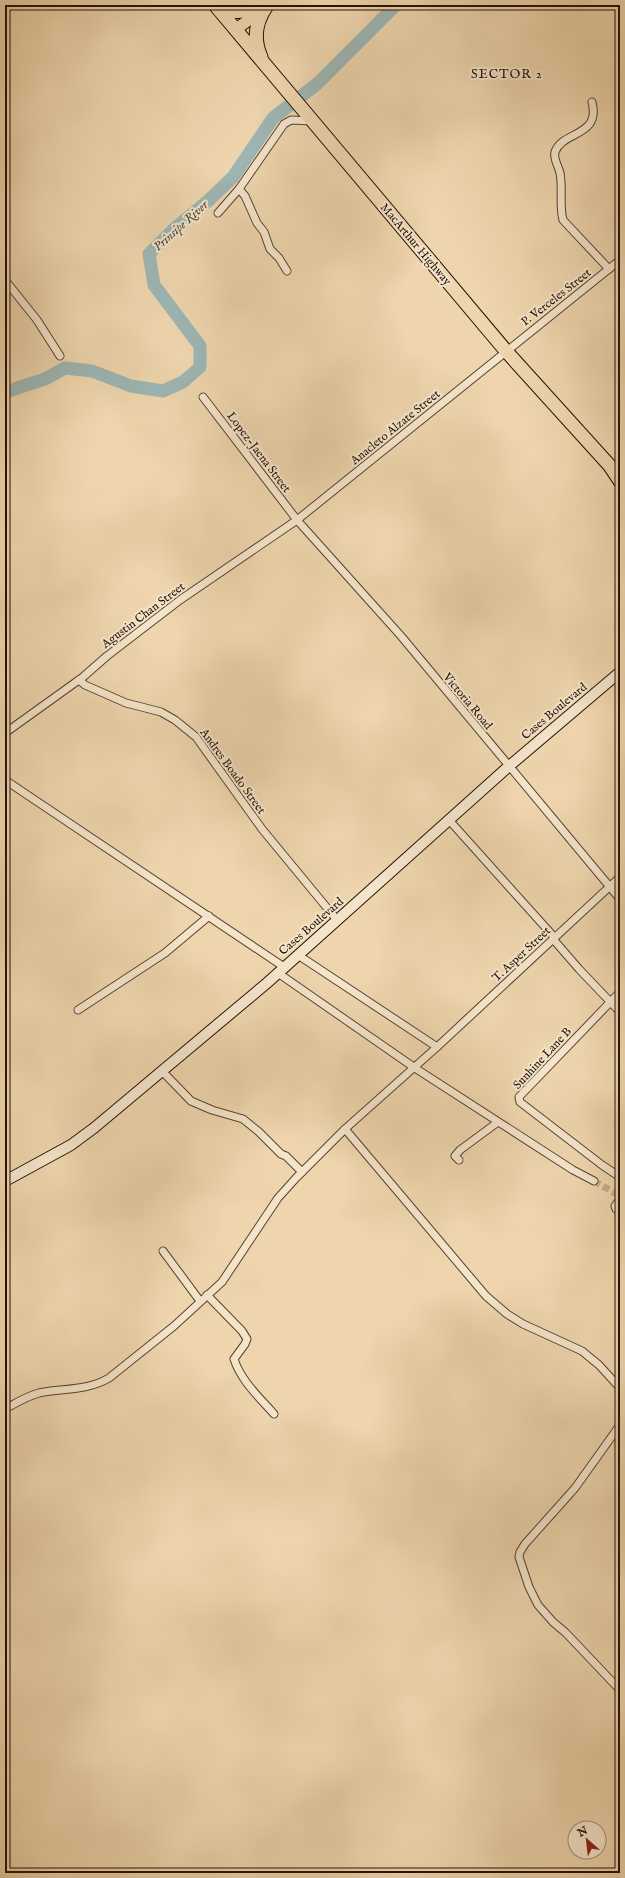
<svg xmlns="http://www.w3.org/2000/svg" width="625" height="1878" font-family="'IM FELL English',serif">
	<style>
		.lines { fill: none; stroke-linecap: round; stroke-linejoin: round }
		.river { stroke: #9db6b4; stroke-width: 13 }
		.street-tunnel { stroke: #c5ae8c; stroke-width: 7; stroke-dasharray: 7 3.5; stroke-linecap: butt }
		.street-casing { stroke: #564230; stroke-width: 9 }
		.secondary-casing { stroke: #231106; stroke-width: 12 }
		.primary-casing { stroke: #231106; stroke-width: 13 }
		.highway-casing { stroke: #231106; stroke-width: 15 }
		.street { stroke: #f4e4ca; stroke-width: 7 }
		.secondary { stroke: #f4e4ca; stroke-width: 10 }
		.primary { stroke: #eed5ad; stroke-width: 11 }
		.highway { stroke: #eed5ad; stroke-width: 13 }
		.labels { text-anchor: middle; stroke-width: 4; stroke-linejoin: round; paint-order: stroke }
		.street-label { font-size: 12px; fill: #231106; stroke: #f4e4ca }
		.neighbourhood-label { font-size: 13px; letter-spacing: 1px; fill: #231106; stroke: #f4e4ca }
		.water-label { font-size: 13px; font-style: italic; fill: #4e4b43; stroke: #f4e4ca }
	</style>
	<rect width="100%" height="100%" fill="#eed5ad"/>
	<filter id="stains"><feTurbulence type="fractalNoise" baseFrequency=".005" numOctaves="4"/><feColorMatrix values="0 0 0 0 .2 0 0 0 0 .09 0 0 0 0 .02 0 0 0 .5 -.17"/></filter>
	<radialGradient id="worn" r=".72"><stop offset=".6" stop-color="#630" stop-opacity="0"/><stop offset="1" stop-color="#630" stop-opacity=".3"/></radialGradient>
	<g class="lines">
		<polyline class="river" points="5,392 45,379 65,368 92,371 131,386 163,391 183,382 200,367 200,346 154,285 149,254 175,228 208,201 233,177 273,118 317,84 396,5"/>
		<polyline class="street-tunnel" points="594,1181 618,1195"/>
		<defs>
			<g id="street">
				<path d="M592 102C601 137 562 131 555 152 553 159 559 167 560 173 563 188 559 205 563 220L609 269"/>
				<polyline points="239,189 245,196 257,223 264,232 270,249 279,258 287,271"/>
				<polyline points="218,213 239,189 284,124 291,120 312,121"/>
				<polyline points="5,280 37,320 60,356"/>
				<polyline points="203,397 297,520 401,636 620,899"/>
				<polyline points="79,680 85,685 126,703 161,712 175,720 196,737 262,829 337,920"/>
				<polyline points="5,733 83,677 107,656 180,600 297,520 620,260"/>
				<polyline points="5,780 284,967"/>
				<polyline points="449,820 555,938"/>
				<polyline points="553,939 579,969 620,1012"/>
				<polyline points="298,955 437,1047"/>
				<polyline points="278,973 415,1068 573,1170 594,1181"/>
				<polyline points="620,992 519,1097 520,1102 602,1165 620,1177"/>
				<polyline points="78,1010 165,953 209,916"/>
				<polyline points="162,1071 191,1101 212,1110 243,1119 259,1132 281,1154 286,1156 302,1172"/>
				<polyline points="345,1129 486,1296 507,1314 523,1324 582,1351 599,1365 620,1388"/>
				<polyline points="459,1160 455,1156 460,1150 498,1122"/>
				<polyline points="620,1199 615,1206 616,1209 620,1212"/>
				<polyline points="163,1251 200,1301"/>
				<path d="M207 1295 242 1331 247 1339 245 1344 234 1359C241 1381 260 1398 274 1414"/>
				<path d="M5 1409C16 1403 27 1396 39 1393 63 1388 87 1391 109 1378L174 1326 222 1282 278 1198 296 1178 345 1129 437 1047 620 877"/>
				<polyline points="620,1425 575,1488 525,1544 520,1552 519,1557 529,1587 538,1605 553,1622 566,1633 620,1690"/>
				<polyline points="617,1873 620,1868"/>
			</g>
			<polyline id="secondary" points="5,1181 71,1145 94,1128 267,983 508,767 620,672"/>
			<polyline id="primary" points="235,30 265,8"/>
			<g id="highway">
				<polyline points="215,5 506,351 610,466 620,481"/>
				<path d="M216 5C228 13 242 13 255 8"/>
				<path d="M261 57C253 39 255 23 266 7"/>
			</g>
		</defs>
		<use href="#street" class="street-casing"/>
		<use href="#secondary" class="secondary-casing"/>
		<use href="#primary" class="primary-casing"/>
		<use href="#highway" class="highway-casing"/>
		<use href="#street" class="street"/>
		<use href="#secondary" class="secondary"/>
		<use href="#primary" class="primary"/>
		<use href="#highway" class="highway"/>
	</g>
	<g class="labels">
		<g class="street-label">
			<text transform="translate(416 244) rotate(50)" y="4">MacArthur Highway</text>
			<text transform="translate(556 297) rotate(-38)" y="4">P. Verceles Street</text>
			<text transform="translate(395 427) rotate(-39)" y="4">Anacleto Alzate Street</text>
			<text transform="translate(259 452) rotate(53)" y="4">Lopez-Jaena Street</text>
			<text transform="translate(143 615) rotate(-37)" y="4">Agustin Chan Street</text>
			<text transform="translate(468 701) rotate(50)" y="4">Victoria Road</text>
			<text transform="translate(554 711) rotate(-40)" y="4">Cases Boulevard</text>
			<text transform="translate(233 771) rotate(54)" y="4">Andres Boado Street</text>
			<text transform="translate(311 926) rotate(-41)" y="4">Cases Boulevard</text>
			<text transform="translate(521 954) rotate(-43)" y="4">T. Asper Street</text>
			<text transform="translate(542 1058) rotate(-47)" y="4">Sunhine Lane B</text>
		</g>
		<g class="neighbourhood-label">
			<text x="507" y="78">SECTOR 2</text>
		</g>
		<g class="water-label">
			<text transform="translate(180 225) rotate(-42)" y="5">Prinsipe River</text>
		</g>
	</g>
	<rect width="625" height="1878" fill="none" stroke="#eed5ad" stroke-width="20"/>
	<rect x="6" y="6" width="613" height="1866" fill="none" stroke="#231106" stroke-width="2"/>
	<rect x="10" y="10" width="605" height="1858" fill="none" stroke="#231106"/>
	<g transform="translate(587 1840) rotate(332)"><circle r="19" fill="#f4e4ca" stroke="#a0907c"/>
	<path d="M0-3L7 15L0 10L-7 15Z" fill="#8f2418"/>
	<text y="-6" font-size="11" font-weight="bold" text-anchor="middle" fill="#231106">N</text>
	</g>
	<rect width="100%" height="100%" filter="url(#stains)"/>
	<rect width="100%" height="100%" fill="url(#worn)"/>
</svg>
